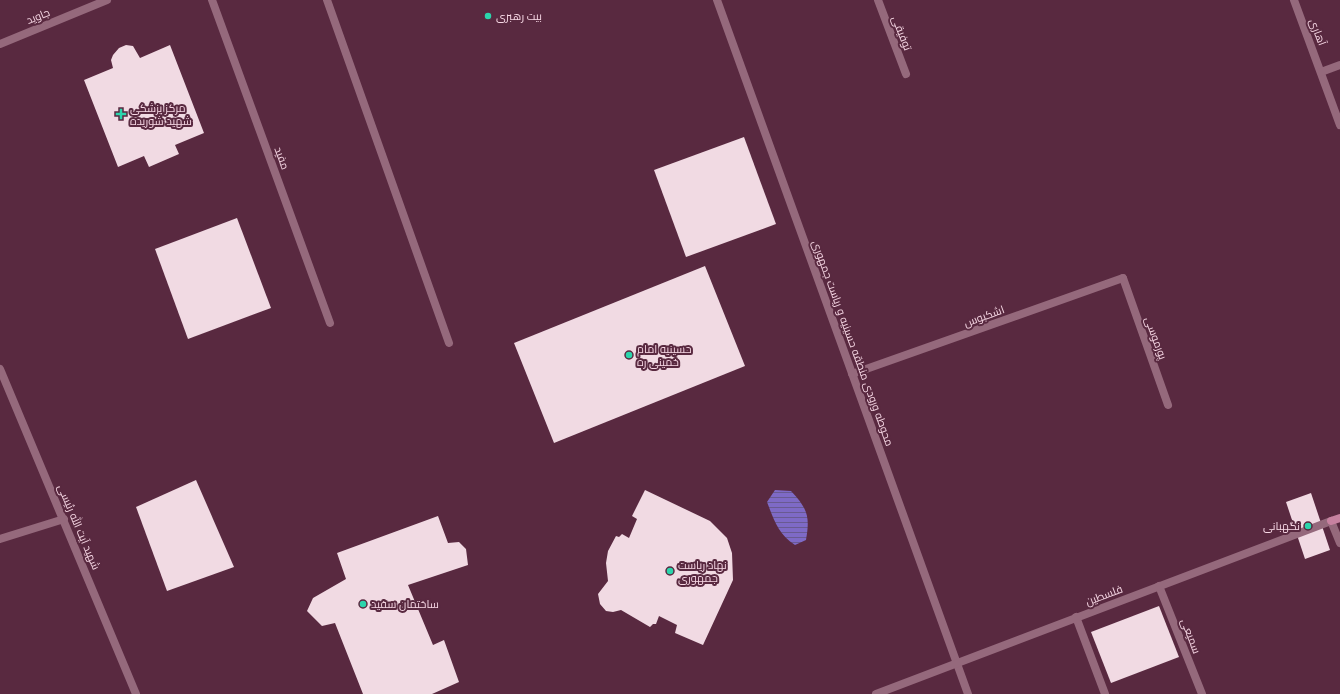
<svg xmlns="http://www.w3.org/2000/svg" width="1340" height="694" font-family="Raleway,Cairo,sans-serif">
	<style>
		.water { fill: url(#water-rules) }
		.building { fill: #f1dae3 }
		.lines { fill: none; stroke-linecap: round; stroke-linejoin: round }
		.lane { stroke: #95697c; stroke-width: 8 }
		.street { stroke: #95697c; stroke-width: 8 }
		.secondary { stroke: #c781a0; stroke-width: 8 }
		.poi-dot { fill: #2bd5ac; stroke: #592940; stroke-width: 1.5 }
		.labels { text-anchor: middle; stroke-width: 4; stroke-linejoin: round; paint-order: stroke }
		.street-label { font-size: 11px; fill: #f7d8e5; stroke: #592940 }
		.poi-label { font-size: 11px; fill: #f7d8e5; stroke: #592940; text-anchor: start }
	</style>
	<defs>
		<pattern id="water-rules" width="6" height="5" patternUnits="userSpaceOnUse"><rect width="6" height="5" fill="#7e6ac6"/><path d="M0 2.5h6" fill="none" stroke="#695a92"/></pattern>
	</defs>
	<rect width="100%" height="100%" fill="#592940"/>
	<path class="water" d="M775 490 791 491C808 509 810 517 806 540L795 545C778 534 774 520 767 502Z"/>
	<g class="building">
		<polygon points="126,45 133,46 140,58 170,45 204,133 175,145 179,154 149,167 144,156 118,167 84,80 113,68 111,60 113,55 119,48"/>
		<polygon points="744,137 776,224 686,257 654,170"/>
		<polygon points="237,218 271,308 188,339 155,249"/>
		<polygon points="705,266 745,366 554,443 514,343"/>
		<polygon points="196,480 234,567 167,591 136,507"/>
		<polygon points="645,490 710,521 727,538 732,553 733,580 703,645 675,633 677,625 659,616 656,624 653,624 650,627 621,610 613,612 606,611 600,604 598,594 608,581 606,563 608,551 616,536 619,537 622,534 629,538 637,519 632,516"/>
		<polygon points="1311,493 1330,550 1305,559 1286,502"/>
		<polygon points="438,516 448,543 459,542 466,549 468,565 408,585 433,645 444,640 459,682 432,694 363,694 335,623 322,626 307,611 313,598 346,579 337,553"/>
		<polygon points="1159,606 1179,657 1111,683 1091,632"/>
	</g>
	<g class="lines">
		<g class="lane">
			<polyline points="212,0 330,323"/>
			<polyline points="327,0 449,343"/>
			<polyline points="717,0 968,694"/>
			<polyline points="878,0 906,74"/>
			<polyline points="0,44 107,0"/>
			<polyline points="1123,278 1168,405"/>
			<polyline points="0,369 136,694"/>
			<polyline points="0,539 64,519"/>
			<polyline points="1159,586 1202,694"/>
			<polyline points="1076,617 1105,694"/>
			<polyline points="876,694 1331,521"/>
		</g>
		<g class="street">
			<polyline points="1294,0 1340,125"/>
			<polyline points="1321,72 1340,65"/>
			<polyline points="852,374 1123,278"/>
			<polyline points="1331,521 1340,543"/>
		</g>
		<polyline class="secondary" points="1331,521 1340,518"/>
	</g>
	<g class="poi-dot">
		<circle cx="488" cy="16" r="4"/>
		<path d="M119 108h4v4h4v4h-4v4h-4v-4h-4v-4h4z"/>
		<circle cx="629" cy="355" r="4"/>
		<circle cx="1308" cy="526" r="4"/>
		<circle cx="670" cy="571" r="4"/>
		<circle cx="363" cy="604" r="4"/>
	</g>
	<g class="labels">
		<g class="street-label">
			<text transform="translate(38 16) rotate(-22)" y="4">جاوید</text>
			<text transform="translate(1318 32) rotate(69)" y="4">آهاری</text>
			<text transform="translate(902 33) rotate(69)" y="4">توفیقی</text>
			<text transform="translate(282 158) rotate(70)" y="4">مفید</text>
			<text transform="translate(984 316) rotate(-20)" y="4">اشکبوس</text>
			<text transform="translate(1156 338) rotate(70)" y="4">پورموسی</text>
			<text transform="translate(853 343) rotate(70)" y="4">محوطه ورودی منطقه حسینیه و ریاست جمهوری</text>
			<text transform="translate(79 527) rotate(67)" y="4">شهید آیت الله رئیسی</text>
			<text transform="translate(1104 595) rotate(-21)" y="4">فلسطین</text>
			<text transform="translate(1191 636) rotate(69)" y="4">سمیعی</text>
		</g>
		<g class="poi-label">
			<text x="496" y="20">بیت رهبری</text>
			<text x="130" y="112">مرکز پزشکی<tspan x="130" dy="13">شهید شوریده</tspan></text>
			<text x="637" y="353">حسینیه امام<tspan x="637" dy="13">خمینی ره</tspan></text>
			<text x="1300" y="530" text-anchor="end">نگهبانی</text>
			<text x="678" y="569">نهاد ریاست<tspan x="678" dy="13">جمهوری</tspan></text>
			<text x="371" y="608">ساختمان سفید</text>
		</g>
	</g>
</svg>
